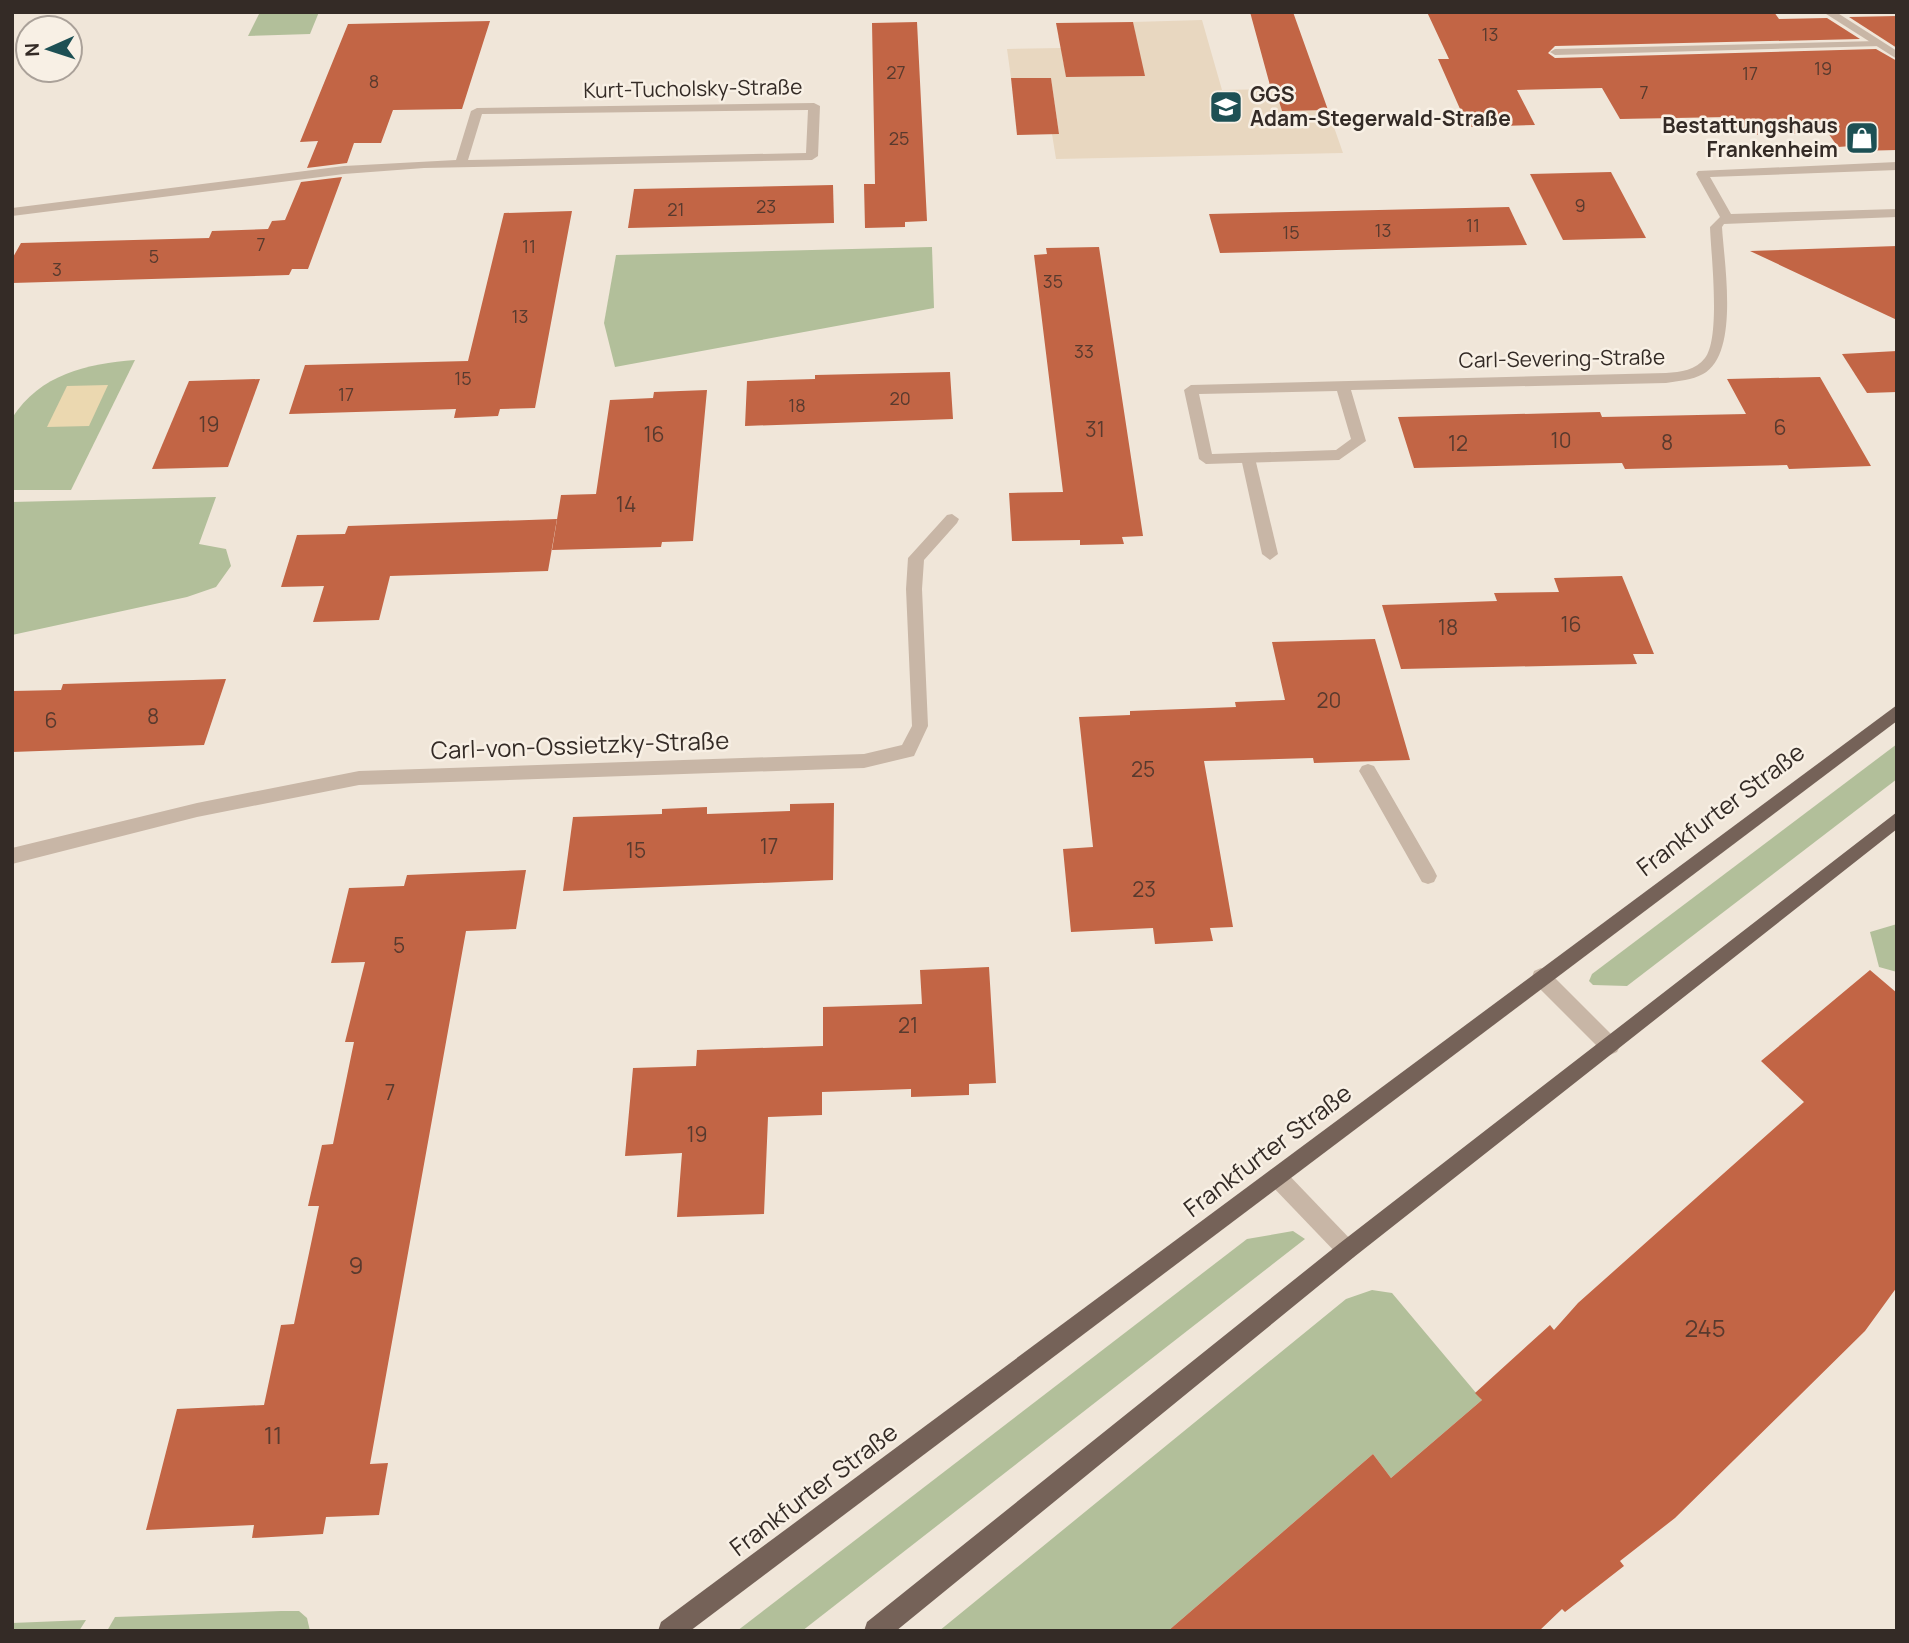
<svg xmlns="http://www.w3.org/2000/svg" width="1909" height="1643" font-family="Manrope,sans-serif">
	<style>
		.green { fill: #b2bf9a }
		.sand { fill: #ebd8b0 }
		.plaza { fill: #e8d7c0 }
		.building { fill: #c26545 }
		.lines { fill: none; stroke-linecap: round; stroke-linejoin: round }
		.service { fill: #c8b6a6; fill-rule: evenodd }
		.pedestrian { fill: #c8b6a6; fill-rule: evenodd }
		.minor { fill: #c8b6a6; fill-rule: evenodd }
		.primary { fill: #756258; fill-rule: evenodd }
		.labels { text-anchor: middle; stroke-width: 5; stroke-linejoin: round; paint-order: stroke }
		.far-number-label { font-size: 18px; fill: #583a2e }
		.far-street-label { font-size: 21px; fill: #342b26; stroke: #f8f0e5 }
		.far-poi-label { font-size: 21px; font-weight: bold; fill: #342b26; stroke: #f8f0e5; text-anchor: start }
		.number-label { font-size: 21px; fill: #583a2e }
		.street-label { font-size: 24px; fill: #342b26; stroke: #f8f0e5 }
		.near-number-label { font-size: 24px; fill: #583a2e }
	</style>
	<rect width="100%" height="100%" fill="#f0e6d9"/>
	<g class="green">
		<polygon points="260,12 319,12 310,34 248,36"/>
		<polygon points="932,247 934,308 615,367 604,323 616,255"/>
		<path d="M135 360 71 490H12V418C40 374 87 364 135 360Z"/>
		<polygon points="216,497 199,544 226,549 231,566 216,587 187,597 12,635 12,502"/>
		<polygon points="1897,744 1897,779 1627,986 1593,985 1589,981 1592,974"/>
		<polygon points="1897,924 1897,972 1879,967 1870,932"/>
		<polygon points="1293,1231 1305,1239 802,1631 737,1631 1247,1239"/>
		<polygon points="1372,1290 1392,1293 1482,1400 1391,1478 1373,1454 1168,1631 939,1631 1346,1299"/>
		<polygon points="281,1611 299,1611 307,1618 310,1631 107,1631 115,1617"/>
		<polygon points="86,1620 79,1631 12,1631 12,1623"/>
	</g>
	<polygon class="sand" points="108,385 89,426 47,427 67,386"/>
	<polygon class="plaza" points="1202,20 1222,90 1275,89 1282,111 1328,110 1343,153 1056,159 1052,134 1059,134 1051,78 1011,78 1007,49 1061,48 1066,77 1144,76 1133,22"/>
	<g class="building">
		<polygon points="1250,12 1293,12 1328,110 1282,111 1275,89 1271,89"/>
		<polygon points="1427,12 1774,12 1779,19 1827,18 1860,39 1555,46 1548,53 1555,58 1876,49 1897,61 1897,150 1855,151 1852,146 1838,147 1828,133 1742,135 1729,117 1620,119 1602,88 1517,90 1535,125 1468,127 1438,59 1449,59"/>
		<polygon points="1897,16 1897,48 1849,17"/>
		<polygon points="490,21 462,109 393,110 381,143 354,143 347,163 307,168 318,141 300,142 348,24"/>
		<polygon points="917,22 927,221 905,222 905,227 865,228 864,184 875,184 872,23"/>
		<polygon points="1133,22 1145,76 1066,77 1056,23"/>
		<polygon points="1011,78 1051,78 1059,134 1017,135"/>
		<polygon points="1611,172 1646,238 1563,240 1530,174"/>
		<polygon points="342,177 308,269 292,269 289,275 12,283 12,259 21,243 209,238 212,231 268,229 272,221 285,220 301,182"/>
		<polygon points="833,185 834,223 628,228 634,189"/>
		<polygon points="1509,207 1527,245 1220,253 1209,214"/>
		<polygon points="572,211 535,408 500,409 498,416 454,418 456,409 289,414 305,365 468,361 504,213"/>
		<polygon points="1897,246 1897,320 1750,251"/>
		<polygon points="1099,247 1143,536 1122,537 1124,544 1080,545 1080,540 1012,541 1009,493 1063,492 1034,255 1047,254 1046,248"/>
		<polygon points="1897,351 1897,392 1867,393 1842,354"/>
		<polygon points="950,372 953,419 745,426 747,381 815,379 815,375"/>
		<polygon points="1820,377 1871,466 1789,469 1787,465 1625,469 1622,463 1414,468 1398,417 1600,412 1602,417 1746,414 1727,379"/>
		<polygon points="260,379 228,467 152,469 189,381"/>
		<polygon points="707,390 693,541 662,542 661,547 552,550 561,495 596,494 610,400 653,398 654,392"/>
		<polygon points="557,519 548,571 390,576 379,620 313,622 324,586 281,587 297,535 345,534 348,526"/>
		<polygon points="1622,576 1654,654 1633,654 1637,664 1401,669 1382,605 1497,601 1494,593 1559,592 1554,578"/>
		<polygon points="1375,639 1410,760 1314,763 1313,758 1204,761 1233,927 1210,928 1213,941 1155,944 1153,928 1071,932 1063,849 1093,847 1079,717 1130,715 1130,711 1236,707 1235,702 1285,700 1272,642"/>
		<polygon points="226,679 204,745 12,752 12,691 61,690 63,684"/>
		<polygon points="834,803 833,880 563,891 573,817 662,814 662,809 707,807 707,814 790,811 790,804"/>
		<polygon points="526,870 516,929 466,931 370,1464 388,1463 379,1515 326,1517 323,1534 252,1538 254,1525 146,1530 177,1409 264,1405 281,1325 294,1324 319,1206 308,1206 322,1145 333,1144 354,1042 345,1042 365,962 331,963 349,888 404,886 407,875"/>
		<polygon points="989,967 996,1083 969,1084 969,1095 911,1097 911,1089 822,1092 822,1115 768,1117 764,1214 677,1217 682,1153 625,1156 633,1068 696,1066 697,1050 823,1046 823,1007 922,1004 920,970"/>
		<polygon points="1870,970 1897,993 1897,1287 1865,1331 1675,1518 1620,1561 1624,1566 1565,1612 1562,1609 1539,1631 1168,1631 1373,1454 1391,1478 1482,1400 1475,1393 1550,1325 1554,1330 1578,1303 1804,1102 1761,1061"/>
	</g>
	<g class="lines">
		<g class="service">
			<polygon points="1248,453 1255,458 1278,554 1270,560 1262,554 1241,458"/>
			<polygon points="1368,764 1374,766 1434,870 1437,876 1434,882 1428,884 1422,882 1362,776 1359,771 1362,766"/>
			<polygon points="1541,968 1548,971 1617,1040 1620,1046 1617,1052 1610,1055 1603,1052 1534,983 1532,977 1534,971"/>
			<polygon points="1277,1167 1284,1170 1354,1243 1358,1250 1354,1257 1347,1261 1340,1257 1270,1184 1267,1177 1270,1170"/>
		</g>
		<polygon class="pedestrian" points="1877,41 1882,44 1881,46 1555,55 1550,52 1555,49"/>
		<g class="minor">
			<polygon points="1823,12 1836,12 1897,51 1897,59"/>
			<path d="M814 103 820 106 818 156 812 160 424 168 344 174 12 216V208L344 166 456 160 471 111 477 108ZM808 110 806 153 468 160 482 114Z"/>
			<path d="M1897 162V170L1710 177 1731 214 1897 209V217L1724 224 1722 227C1724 263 1740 354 1703 374 1692 380 1679 381 1666 383L1351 390 1366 441 1339 460 1206 464 1199 459 1184 390 1191 385 1666 373C1681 372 1696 370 1705 358 1721 337 1711 255 1710 227L1720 217 1696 174 1698 171ZM1337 391 1351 439 1336 450 1212 454 1199 394Z"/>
			<polygon points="952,514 959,519 957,523 924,560 922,589 928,726 914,756 864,768 359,785 197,817 12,864 12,848 197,803 359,771 864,754 902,745 912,726 906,589 908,558 947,515"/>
		</g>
		<g class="primary">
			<polygon points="1897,705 1897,721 690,1631 658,1631 661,1622"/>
			<polygon points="1897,812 1897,829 1354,1257 896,1631 864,1631 867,1622 1340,1243"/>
		</g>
	</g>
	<defs>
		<symbol id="school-square" viewBox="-11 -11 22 22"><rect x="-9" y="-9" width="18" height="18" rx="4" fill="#1d5054" stroke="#f8f0e5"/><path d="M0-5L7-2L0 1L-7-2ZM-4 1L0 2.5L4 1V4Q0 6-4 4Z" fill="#fff"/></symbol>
		<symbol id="shop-square" viewBox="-11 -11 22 22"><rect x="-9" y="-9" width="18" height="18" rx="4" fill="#1d5054" stroke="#f8f0e5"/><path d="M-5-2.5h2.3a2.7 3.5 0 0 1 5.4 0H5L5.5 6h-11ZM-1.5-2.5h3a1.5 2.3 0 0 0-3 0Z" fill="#fff"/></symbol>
	</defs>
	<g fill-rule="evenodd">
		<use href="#school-square" x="1207" y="88" width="38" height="38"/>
		<use href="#shop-square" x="1843" y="119" width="38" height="38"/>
	</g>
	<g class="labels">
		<g class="far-number-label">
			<text x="1490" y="41">13</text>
			<text x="1823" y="75">19</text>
			<text x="896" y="79">27</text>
			<text x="1750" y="80">17</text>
			<text x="374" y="88">8</text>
			<text x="1644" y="99">7</text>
			<text x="899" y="145">25</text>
			<text x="1580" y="212">9</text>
			<text x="766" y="213">23</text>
			<text x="676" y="216">21</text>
			<text x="1473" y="232">11</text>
			<text x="1383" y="237">13</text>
			<text x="1291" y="239">15</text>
			<text x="261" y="251">7</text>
			<text x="529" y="253">11</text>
			<text x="154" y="263">5</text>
			<text x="57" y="276">3</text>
			<text x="1053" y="288">35</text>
			<text x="520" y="323">13</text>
			<text x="1084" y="358">33</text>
			<text x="463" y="385">15</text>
			<text x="346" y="401">17</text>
			<text x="900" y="405">20</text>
			<text x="797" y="412">18</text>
		</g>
		<g class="far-street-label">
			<text transform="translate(693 89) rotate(-1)" y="7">Kurt-Tucholsky-Straße</text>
			<text transform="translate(1562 359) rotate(-1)" y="7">Carl-Severing-Straße</text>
		</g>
		<g class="far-poi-label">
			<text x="1250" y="102">GGS<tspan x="1250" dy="24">Adam-Stegerwald-Straße</tspan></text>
			<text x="1838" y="133" text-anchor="end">Bestattungshaus<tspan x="1838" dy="24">Frankenheim</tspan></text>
		</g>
		<g class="number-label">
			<text x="209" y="432">19</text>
			<text x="1780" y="435">6</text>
			<text x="1095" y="437">31</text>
			<text x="654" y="442">16</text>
			<text x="1561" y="448">10</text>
			<text x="1667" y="450">8</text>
			<text x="1458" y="451">12</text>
			<text x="626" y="512">14</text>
			<text x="1571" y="632">16</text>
			<text x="1448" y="635">18</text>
			<text x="1329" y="708">20</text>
			<text x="153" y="724">8</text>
			<text x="51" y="728">6</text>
			<text x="1143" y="777">25</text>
			<text x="769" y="854">17</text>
			<text x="636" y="858">15</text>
			<text x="1144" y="897">23</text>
			<text x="399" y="953">5</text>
			<text x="908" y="1033">21</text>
			<text x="390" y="1100">7</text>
			<text x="697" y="1142">19</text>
		</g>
		<g class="street-label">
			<text transform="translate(580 746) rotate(-2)" y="8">Carl-von-Ossietzky-Straße</text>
			<text transform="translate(1721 810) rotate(-37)" y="8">Frankfurter Straße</text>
			<text transform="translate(1268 1151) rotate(-37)" y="8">Frankfurter Straße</text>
			<text transform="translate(814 1490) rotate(-37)" y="8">Frankfurter Straße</text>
		</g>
		<g class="near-number-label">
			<text x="356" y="1274">9</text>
			<text x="1705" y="1337">245</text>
			<text x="273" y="1444">11</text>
		</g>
	</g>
	<rect width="1909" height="1643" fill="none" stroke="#342b26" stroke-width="28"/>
	<g transform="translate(49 49) rotate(267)"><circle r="33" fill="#f8f0e5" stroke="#aaa199" stroke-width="2"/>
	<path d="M0-5L12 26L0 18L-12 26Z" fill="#1d5054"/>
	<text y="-10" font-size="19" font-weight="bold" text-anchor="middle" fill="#342b26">N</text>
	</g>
</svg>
